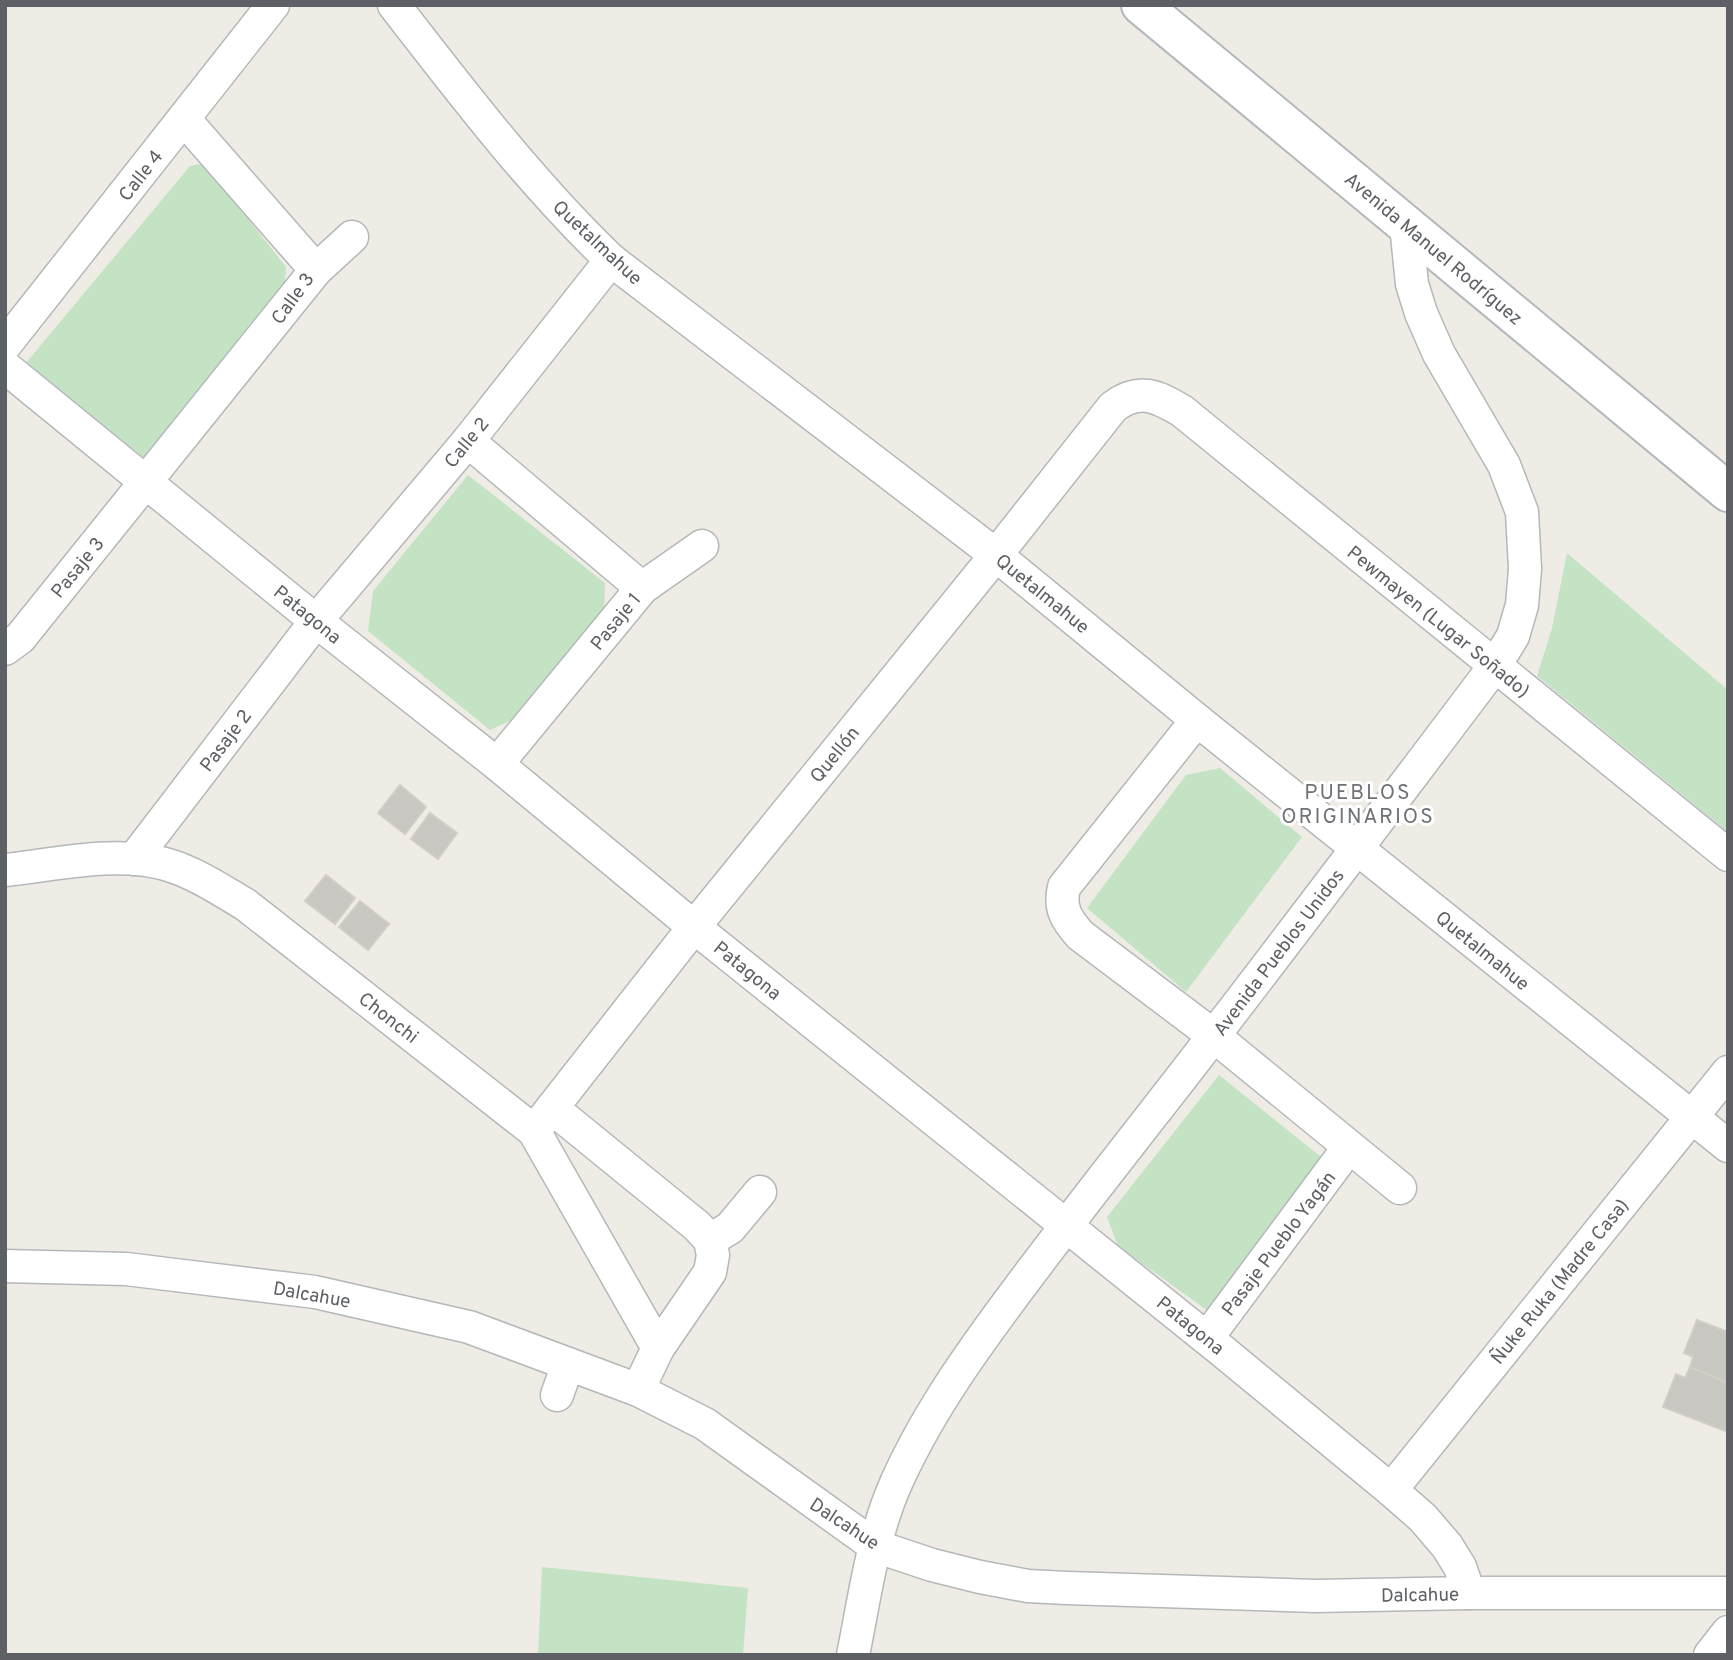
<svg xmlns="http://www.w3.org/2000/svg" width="1733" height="1660" font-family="Overpass,sans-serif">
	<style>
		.green { fill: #c4e3c4 }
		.building { fill: #c9c7c2; stroke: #d2cec4; stroke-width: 2 }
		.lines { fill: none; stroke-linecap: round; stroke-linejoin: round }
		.street-casing { stroke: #b5b7ba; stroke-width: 35 }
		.secondary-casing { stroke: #b4b7bb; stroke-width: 42 }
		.street { stroke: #fff; stroke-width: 32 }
		.secondary { stroke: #fff; stroke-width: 38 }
		.labels { text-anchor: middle; stroke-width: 6; stroke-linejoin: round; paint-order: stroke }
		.street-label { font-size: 19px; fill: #5d6064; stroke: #fff }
		.neighbourhood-label { font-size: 21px; letter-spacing: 2px; fill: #6e7276; stroke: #fff }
	</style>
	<rect width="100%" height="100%" fill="#eeece5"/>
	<g class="green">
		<polygon points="204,163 286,267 284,294 152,464 25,364 190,166"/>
		<polygon points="468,475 605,583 604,618 518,717 490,730 368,631 373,591"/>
		<polygon points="1567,553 1728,690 1728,832 1537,676 1552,628"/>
		<polygon points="1220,768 1302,837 1186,992 1087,908 1186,775"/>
		<polygon points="1219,1075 1336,1169 1219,1319 1118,1246 1107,1217"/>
		<polygon points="542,1567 748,1588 743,1655 538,1655"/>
	</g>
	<g class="building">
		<polygon points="400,785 426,807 405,834 378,813"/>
		<polygon points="430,813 457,833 438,859 411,839"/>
		<polygon points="326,875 355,898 335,924 305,901"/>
		<polygon points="360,901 389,924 368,950 339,927"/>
		<polygon points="1697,1320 1728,1332 1728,1383 1690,1367 1693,1357 1684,1353"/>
		<polygon points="1690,1367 1728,1383 1728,1432 1663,1407 1676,1374 1685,1378"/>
	</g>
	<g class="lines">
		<defs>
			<g id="street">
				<path d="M394 5C463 94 530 182 611 260L996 555 1197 720 1728 1146"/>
				<polyline points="316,270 352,237"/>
				<polyline points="5,345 273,5"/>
				<polyline points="5,367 316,621 497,764 694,927 1220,1349 1391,1490 1423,1518 1447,1546 1460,1567 1469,1593"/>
				<polyline points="468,441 642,588 497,764"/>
				<polyline points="642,588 702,546"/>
				<polyline points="5,649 20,638 316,270 184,119"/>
				<path d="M1197 720 1064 887C1059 908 1066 919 1080 935L1214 1036 1400 1188"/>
				<polyline points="134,859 316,621 468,441 611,260"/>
				<path d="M5 870C53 865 118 850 165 864 194 872 221 890 246 905L534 1131 658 1348"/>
				<polyline points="552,1108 697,1226 710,1240 713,1255 710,1272 658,1348 638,1390"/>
				<path d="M534 1131 694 927 996 555 1113 407C1139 387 1157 396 1182 411L1728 855"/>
				<polyline points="710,1240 730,1228 760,1192"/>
				<polyline points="5,1266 126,1269 315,1292 469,1327 638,1390 705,1424 875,1546 932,1565 980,1577 1028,1586 1067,1588 1316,1596 1469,1593 1728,1593"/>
				<polyline points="1207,1338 1349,1147"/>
				<polyline points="557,1395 568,1364"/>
				<polyline points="1391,1490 1728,1072"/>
				<path d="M853 1655C865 1597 872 1536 897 1481 930 1408 977 1344 1025 1280 1067 1224 1110 1169 1153 1114 1269 966 1381 816 1494 667L1513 636 1522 605 1525 569 1522 512 1504 465 1439 354 1421 313 1412 284 1406 225"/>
				<polyline points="1710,1655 1728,1632"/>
			</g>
			<polyline id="secondary" points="1141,5 1728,492"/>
		</defs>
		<use href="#street" class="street-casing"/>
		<use href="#secondary" class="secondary-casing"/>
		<use href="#street" class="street"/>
		<use href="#secondary" class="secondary"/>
	</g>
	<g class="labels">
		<g class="street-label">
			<text transform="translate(140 175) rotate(-52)" y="7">Calle 4</text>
			<text transform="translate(598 242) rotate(43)" y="7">Quetalmahue</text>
			<text transform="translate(1434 248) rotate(40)" y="7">Avenida Manuel Rodríguez</text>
			<text transform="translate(292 298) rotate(-54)" y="7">Calle 3</text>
			<text transform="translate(466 442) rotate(-51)" y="7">Calle 2</text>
			<text transform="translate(77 567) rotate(-51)" y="7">Pasaje 3</text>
			<text transform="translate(1043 593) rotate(39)" y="7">Quetalmahue</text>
			<text transform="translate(308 614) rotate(39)" y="7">Patagona</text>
			<text transform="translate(615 621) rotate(-51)" y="7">Pasaje 1</text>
			<text transform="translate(1439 621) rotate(39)" y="7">Pewmayen (Lugar Soñado)</text>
			<text transform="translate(225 740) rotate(-53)" y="7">Pasaje 2</text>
			<text transform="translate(834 754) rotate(-51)" y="7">Quellón</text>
			<text transform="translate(1483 950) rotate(39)" y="7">Quetalmahue</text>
			<text transform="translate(1278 952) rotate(-53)" y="7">Avenida Pueblos Unidos</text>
			<text transform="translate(748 970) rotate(39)" y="7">Patagona</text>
			<text transform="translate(389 1017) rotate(38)" y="7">Chonchi</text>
			<text transform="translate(1278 1243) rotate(-53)" y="7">Pasaje Pueblo Yagán</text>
			<text transform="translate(1559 1281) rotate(-51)" y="7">Ñuke Ruka (Madre Casa)</text>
			<text transform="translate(312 1294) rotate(10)" y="7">Dalcahue</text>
			<text transform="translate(1191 1325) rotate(39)" y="7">Patagona</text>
			<text transform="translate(845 1523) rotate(33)" y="7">Dalcahue</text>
			<text transform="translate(1420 1594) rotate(-1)" y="7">Dalcahue</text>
		</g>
		<g class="neighbourhood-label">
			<text x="1358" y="799">PUEBLOS<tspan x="1358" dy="24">ORIGINARIOS</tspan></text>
		</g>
	</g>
	<rect width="1733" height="1660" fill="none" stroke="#5d6064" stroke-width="14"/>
</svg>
